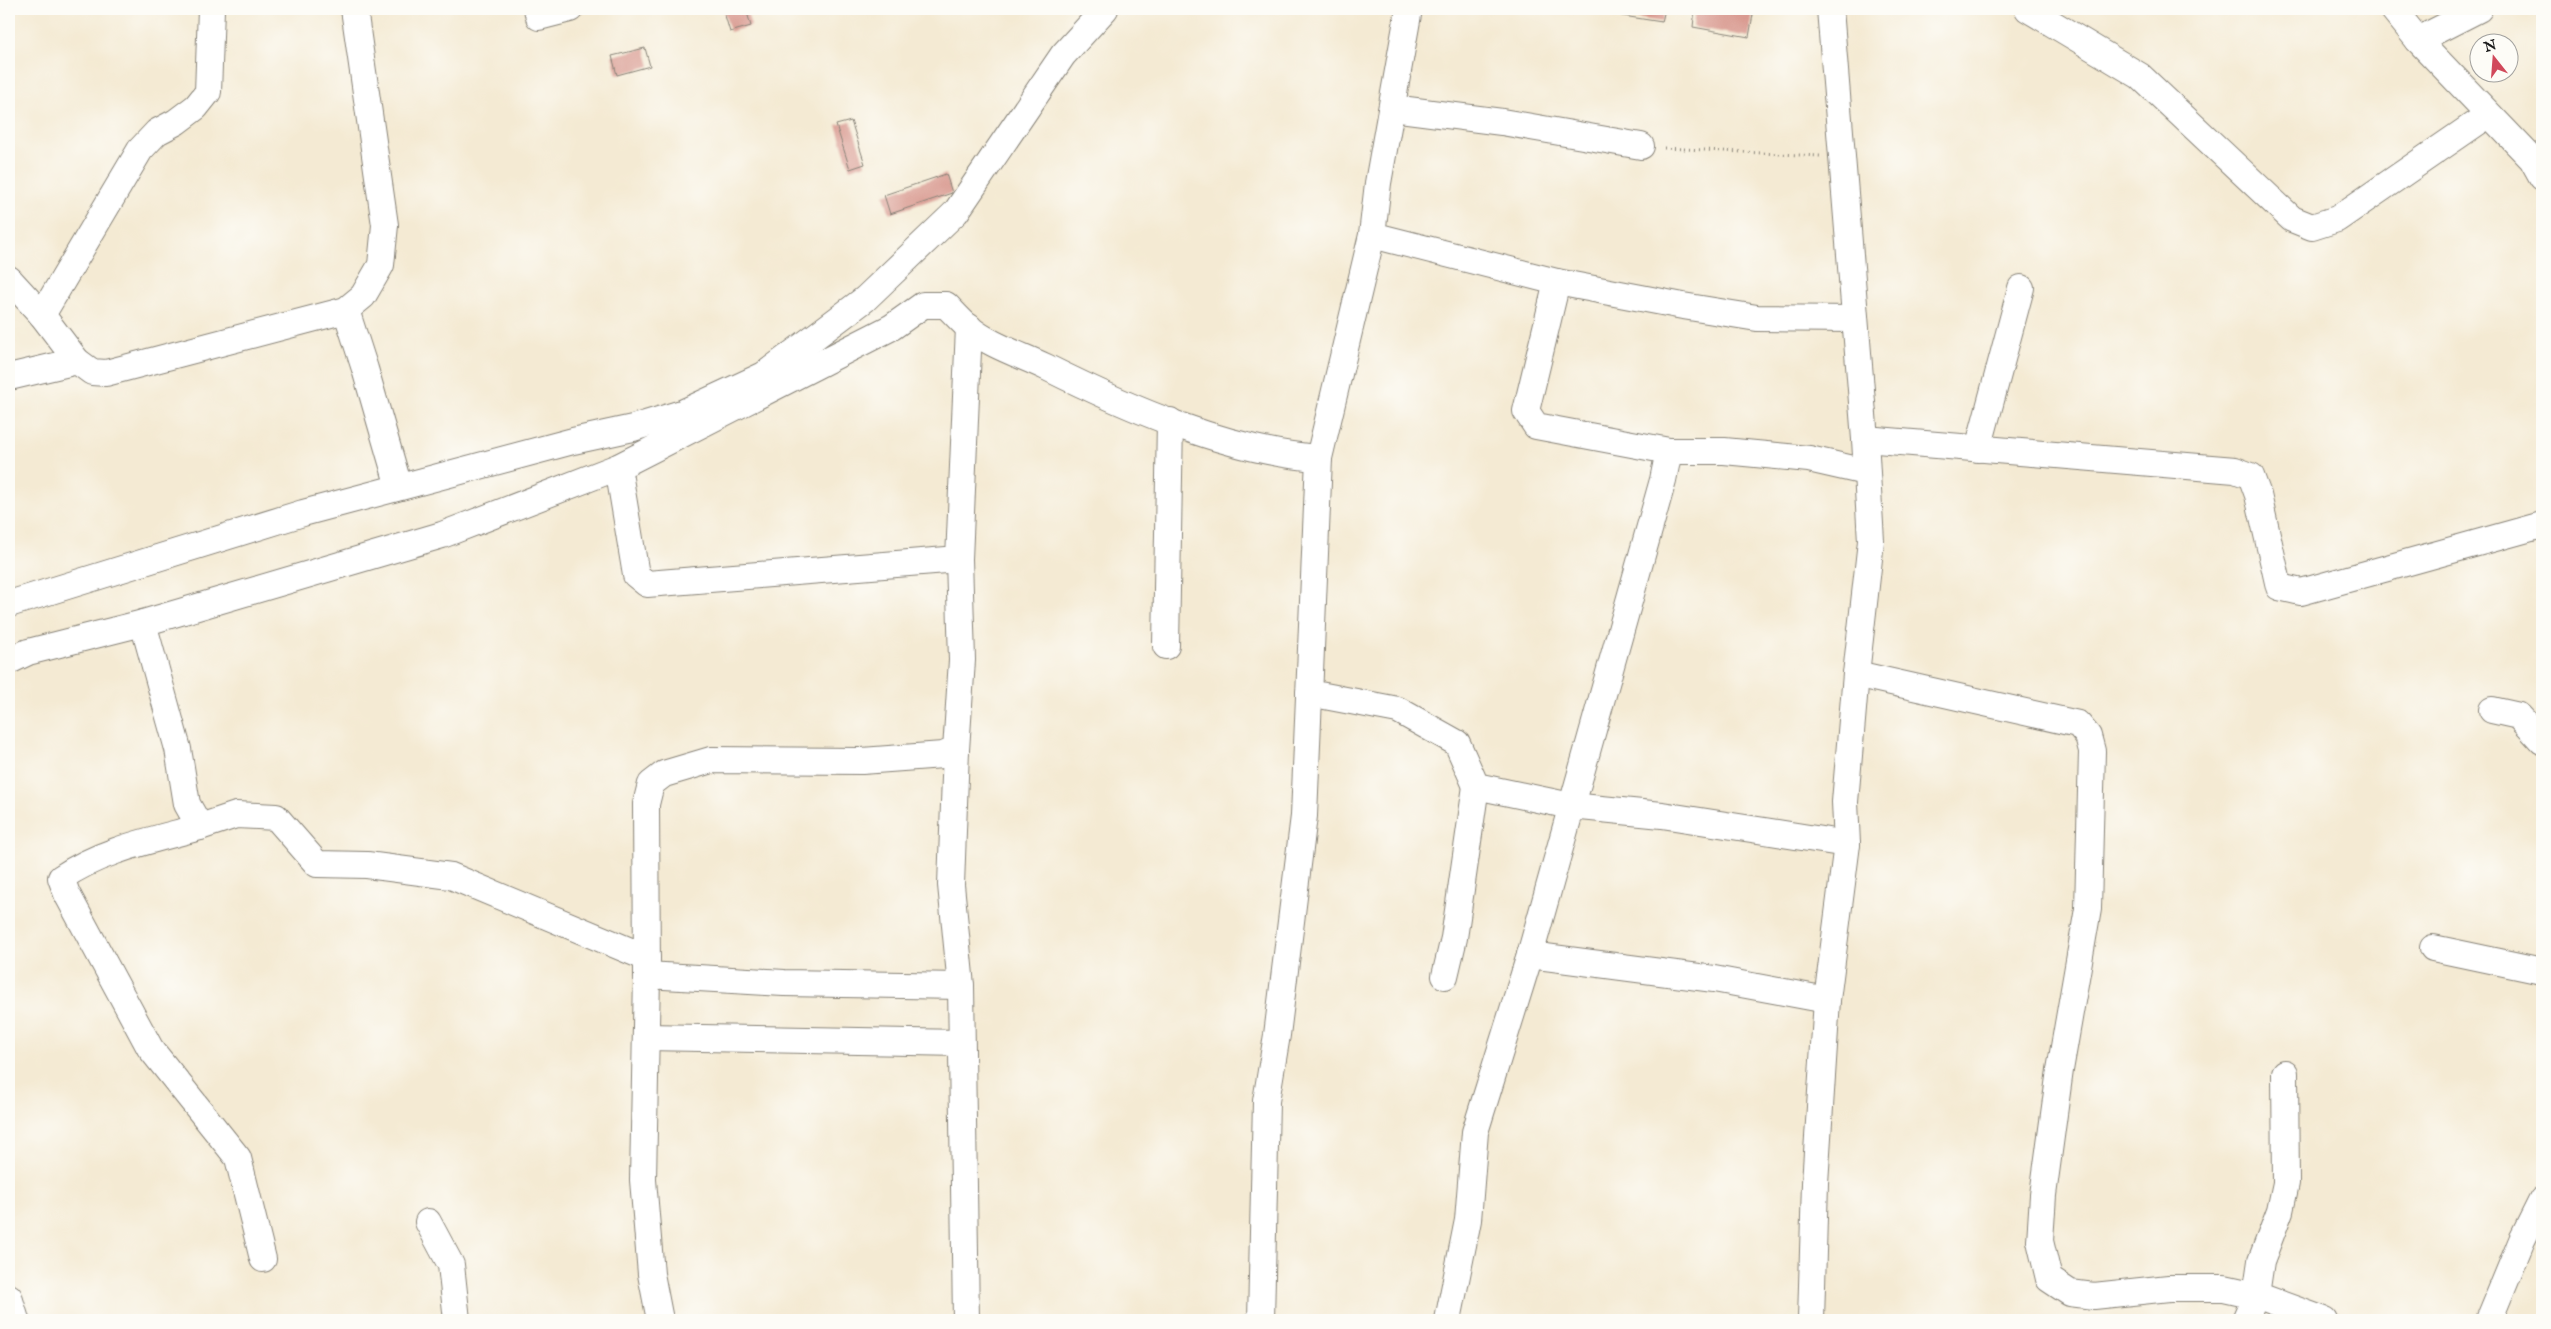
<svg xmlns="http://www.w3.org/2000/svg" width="2551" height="1329" font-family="'IM FELL English',serif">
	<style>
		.building { fill: #d7948a }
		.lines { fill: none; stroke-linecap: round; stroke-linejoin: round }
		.minor-casing { stroke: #888378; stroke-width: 28 }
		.path { stroke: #888378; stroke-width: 3; stroke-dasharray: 1 4; stroke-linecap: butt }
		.minor { stroke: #fff; stroke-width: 26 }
	</style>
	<rect width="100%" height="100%" fill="#fdfcf7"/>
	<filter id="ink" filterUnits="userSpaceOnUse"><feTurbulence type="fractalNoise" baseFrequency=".02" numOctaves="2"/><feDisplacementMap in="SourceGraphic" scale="10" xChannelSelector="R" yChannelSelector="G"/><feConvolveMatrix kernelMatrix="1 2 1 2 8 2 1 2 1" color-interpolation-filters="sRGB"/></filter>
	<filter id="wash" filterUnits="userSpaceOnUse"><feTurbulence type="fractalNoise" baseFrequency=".0096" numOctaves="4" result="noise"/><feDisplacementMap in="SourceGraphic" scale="20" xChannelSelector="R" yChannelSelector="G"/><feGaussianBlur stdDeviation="1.12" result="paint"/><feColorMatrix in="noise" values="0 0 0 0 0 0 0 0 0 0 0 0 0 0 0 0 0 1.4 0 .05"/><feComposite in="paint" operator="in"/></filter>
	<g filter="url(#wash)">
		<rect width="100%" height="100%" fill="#f4ead3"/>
		<g id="blocks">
			<g class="building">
				<polygon points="723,9 746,9 751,26 730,32"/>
				<polygon points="1610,9 1665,9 1662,22 1610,14"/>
				<polygon points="1695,9 1754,9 1749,37 1693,27"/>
				<polygon points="645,48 650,66 617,75 612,56"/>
				<polygon points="851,121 865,164 850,169 836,125"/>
				<polygon points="946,174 952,193 890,214 884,195"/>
			</g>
		</g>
	</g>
	<g filter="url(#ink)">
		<use href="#blocks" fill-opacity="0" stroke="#888378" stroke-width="1"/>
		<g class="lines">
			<defs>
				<g id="minor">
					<polyline points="537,9 539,17 570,9"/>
					<polyline points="2028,9 2140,76 2292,219 2312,227 2337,219 2488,115"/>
					<polyline points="2393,9 2418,40 2532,159 2542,177"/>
					<polyline points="2418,40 2479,9"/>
					<polyline points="1392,108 1502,122 1641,146"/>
					<polyline points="1372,235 1557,282 1683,306 1757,318 1855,319"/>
					<polyline points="9,279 42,315 77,361 92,372 106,373 346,310 363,296 381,265 385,225 354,9"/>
					<polyline points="1557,282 1526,411 1536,426 1669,451 1724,451 1809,459 1866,472"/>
					<polyline points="346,310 365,369 399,487"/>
					<polyline points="42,315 140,150 157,132 176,122 196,107 208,92 211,9"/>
					<polyline points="9,377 77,361"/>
					<polyline points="1865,439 2235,470 2251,476 2258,495 2279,587 2301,592 2542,525"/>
					<polyline points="1978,449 2021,288"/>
					<polyline points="618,467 636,575 647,584 959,559"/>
					<polyline points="9,604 303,513 573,441 633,428 682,413 764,375 865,299 956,212 1063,55 1105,9"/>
					<polyline points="143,623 178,749 187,804 200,827 236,815 276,817 317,864 367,865 451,876 647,958"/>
					<polyline points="1166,646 1170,421"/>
					<path d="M9 661 28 652 143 623 442 535 618 467 892 327 923 305H946C953 312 960 320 968 327 989 345 1021 355 1046 367 1126 407 1229 452 1319 458"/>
					<polyline points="1856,674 2078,724 2088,736 2092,751 2088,909 2060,1070 2043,1195 2040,1241 2049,1279 2070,1293 2094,1296 2169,1288 2224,1288 2256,1295 2324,1320"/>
					<polyline points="1309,693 1398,710 1457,743 1476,786 1571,806 1662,815 1847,844"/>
					<polyline points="2492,710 2519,716 2542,741"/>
					<polyline points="956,750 951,885 961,986 966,1320"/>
					<path d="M200 827C153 840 101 850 61 878L67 894 150 1048 238 1158 263 1259"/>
					<polyline points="2433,948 2542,971"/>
					<polyline points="1530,955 1714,979 1827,1000"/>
					<polyline points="647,975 784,983 961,986"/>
					<polyline points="1445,976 1454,938 1476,786"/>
					<polyline points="646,1037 961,1043"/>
					<polyline points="428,1222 451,1265 457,1320"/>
					<polyline points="9,1297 16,1320"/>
					<polyline points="660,1320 651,1274 643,1180 647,975 646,804 651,784 664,774 711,760 862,761 943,755 956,750 962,660 959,559 969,327"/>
					<polyline points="1261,1320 1266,1101 1277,1035 1304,816 1319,458 1372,235 1378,183 1409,9"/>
					<polyline points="1448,1320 1468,1220 1475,1132 1530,955 1663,480 1669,451"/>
					<polyline points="1811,1320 1815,1183 1827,1000 1847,844 1845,802 1856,674 1871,541 1865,439 1830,9"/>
					<polyline points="2245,1320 2256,1295 2261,1261 2280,1211 2286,1183 2285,1073"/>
					<polyline points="2489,1320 2522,1240 2542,1200"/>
				</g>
			</defs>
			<use href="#minor" class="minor-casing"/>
			<polyline class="path" points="1664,148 1820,156"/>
			<use href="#minor" class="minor"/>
		</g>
	</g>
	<rect width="2551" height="1329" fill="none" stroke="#fdfcf7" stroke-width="30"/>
	<g transform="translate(2494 58) rotate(343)"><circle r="24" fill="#fdfcf7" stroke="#a3a29f"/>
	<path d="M0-4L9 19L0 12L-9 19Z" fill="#d1495b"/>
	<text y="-8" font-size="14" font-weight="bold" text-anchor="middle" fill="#1c1c1c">N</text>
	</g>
</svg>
